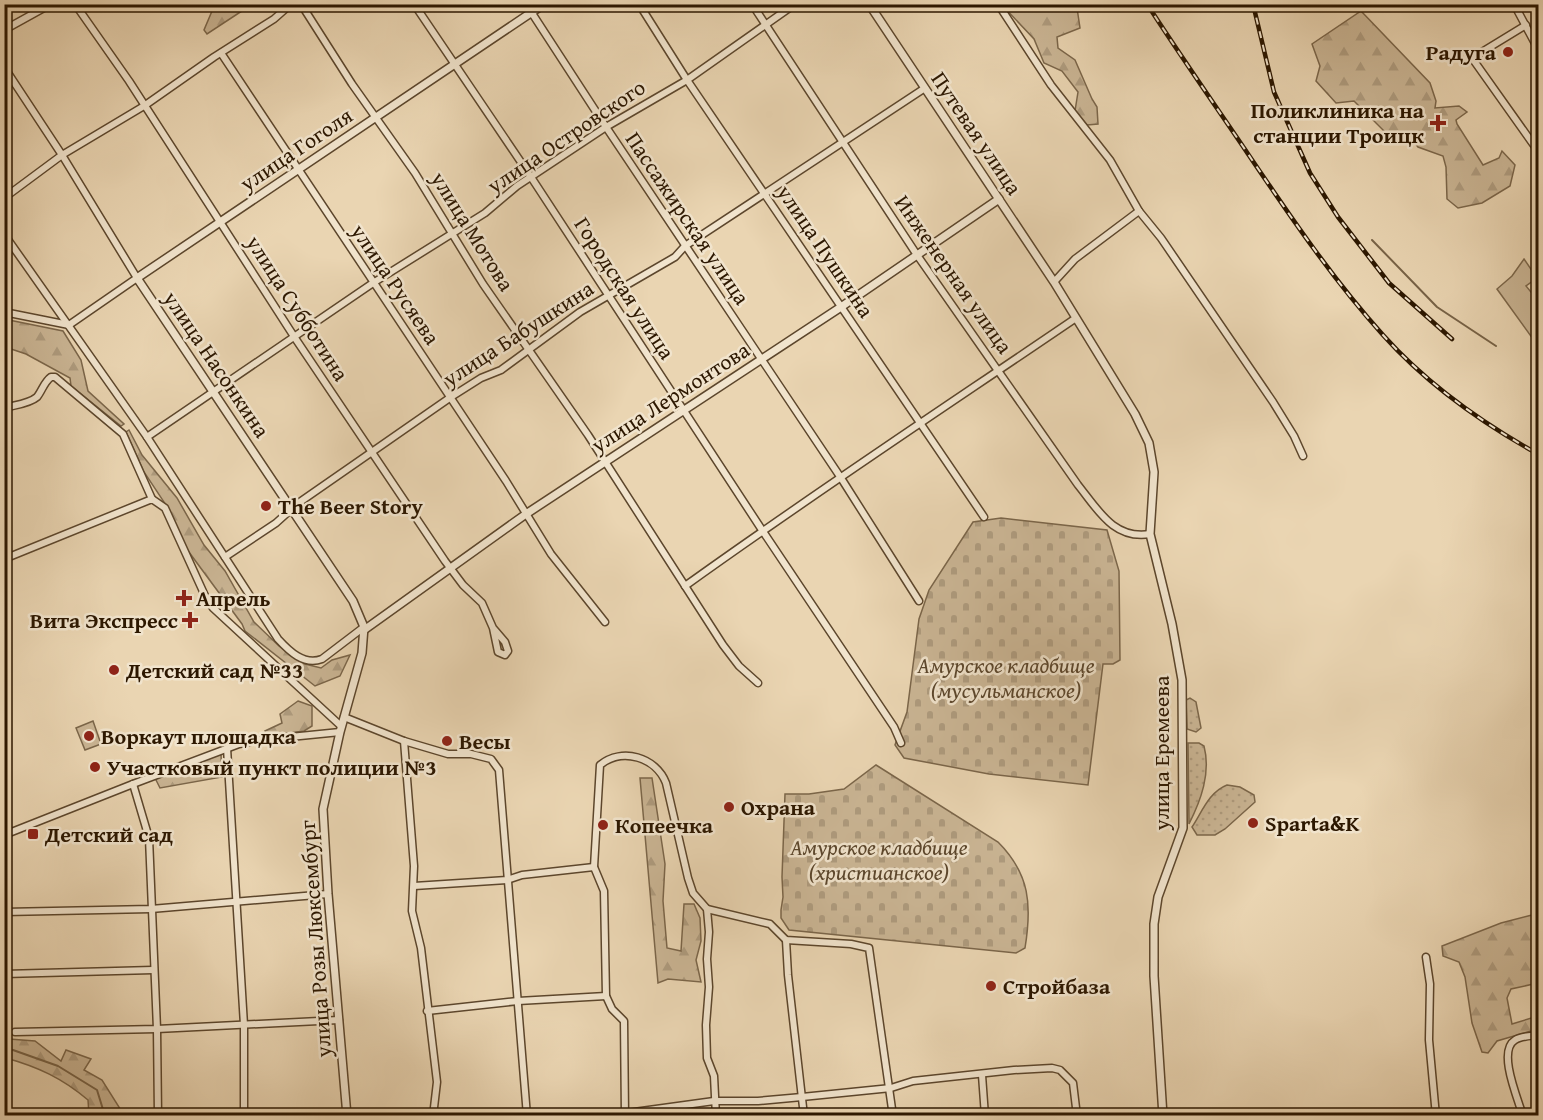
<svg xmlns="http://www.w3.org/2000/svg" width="1543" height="1120" font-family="'Gentium Book Plus',serif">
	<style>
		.grass { fill: url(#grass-dots); stroke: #7b664a; stroke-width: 1.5 }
		.forest { fill: url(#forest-firs); stroke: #7b664a; stroke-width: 1.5 }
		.cemetery { fill: url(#cemetery-stones); stroke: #7b664a; stroke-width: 1.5 }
		.green { fill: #cab594; stroke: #7b664a; stroke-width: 1.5 }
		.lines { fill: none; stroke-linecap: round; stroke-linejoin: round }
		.stream { stroke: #776246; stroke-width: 2 }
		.minor-casing { stroke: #5c462c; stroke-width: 9 }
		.tertiary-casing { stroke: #5c462c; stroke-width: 10 }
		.minor { stroke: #f1e4cd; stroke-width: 6 }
		.tertiary { stroke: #f1e4cd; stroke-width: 7 }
		.rail-casing { stroke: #2c1700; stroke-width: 4.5 }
		.rail { stroke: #f1e4cd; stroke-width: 2; stroke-dasharray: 7; stroke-linecap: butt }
		.poi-dot { fill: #8f2418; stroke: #f1e4cd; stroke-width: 2 }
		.labels { text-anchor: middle; stroke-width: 5; stroke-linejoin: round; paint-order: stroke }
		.poi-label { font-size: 22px; font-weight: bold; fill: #2c1700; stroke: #f1e4cd; text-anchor: start }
		.street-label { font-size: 22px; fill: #2c1700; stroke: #f1e4cd }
		.park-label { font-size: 22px; font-style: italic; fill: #5b462c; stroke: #f1e4cd }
	</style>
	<defs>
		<pattern id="grass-dots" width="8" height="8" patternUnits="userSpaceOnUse" patternTransform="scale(1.5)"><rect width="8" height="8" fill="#cab594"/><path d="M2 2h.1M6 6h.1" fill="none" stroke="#ae9b7e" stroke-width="1.8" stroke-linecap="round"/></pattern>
		<pattern id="forest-firs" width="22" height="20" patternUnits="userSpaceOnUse" patternTransform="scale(1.5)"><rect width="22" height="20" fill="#cab594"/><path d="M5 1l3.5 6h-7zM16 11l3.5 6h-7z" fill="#ae9b7e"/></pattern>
		<pattern id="cemetery-stones" width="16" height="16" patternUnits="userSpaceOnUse" patternTransform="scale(1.5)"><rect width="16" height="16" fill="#cab594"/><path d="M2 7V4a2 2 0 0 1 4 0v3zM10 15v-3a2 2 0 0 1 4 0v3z" fill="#ae9b7e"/></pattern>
	</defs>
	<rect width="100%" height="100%" fill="#ead5b2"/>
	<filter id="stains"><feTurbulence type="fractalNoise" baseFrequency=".00333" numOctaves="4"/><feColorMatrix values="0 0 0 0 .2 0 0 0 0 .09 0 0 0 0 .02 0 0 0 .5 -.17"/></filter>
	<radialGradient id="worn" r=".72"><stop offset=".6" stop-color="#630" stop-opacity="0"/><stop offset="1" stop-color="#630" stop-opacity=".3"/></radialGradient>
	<g class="grass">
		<polygon points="1190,698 1196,702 1201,728 1196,732 1187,729 1186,700"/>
		<path d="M1188 743H1199L1204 746C1211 773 1201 800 1189 824Z"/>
		<path d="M1227 785 1240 787 1254 795 1255 802 1225 829 1215 835H1197L1192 827C1202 812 1209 792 1227 785Z"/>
	</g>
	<g class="forest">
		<polygon points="215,4 251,4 251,5 207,34 204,30"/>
		<path d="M1002 5H1028L1041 11C1054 5 1063 2 1077 8L1080 28 1057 37 1058 48 1075 60 1092 99 1097 107 1098 124 1087 125 1075 111 1078 92 1062 71 1044 63 1034 39Z"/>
		<polygon points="1361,11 1430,83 1436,101 1435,108 1459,106 1467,112 1456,120 1457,124 1483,165 1499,158 1502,151 1515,165 1510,186 1482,203 1458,208 1447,199 1446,167 1443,156 1418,147 1408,134 1392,139 1354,101 1336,103 1316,81 1320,66 1312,44"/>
		<polygon points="4,319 63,331 81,360 88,391 124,424 121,426 71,386 70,378 26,354 5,347"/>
		<polygon points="129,430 142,455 177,498 204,545 225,571 254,622 279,646 305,664 321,668 332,660 350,655 340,676 315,686 245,631 242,624 183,544 166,505 144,472 126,432"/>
		<polygon points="298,701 312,706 312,726 304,731 267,736 265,731 282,723 280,714"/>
		<polygon points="221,754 222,777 160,788 155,778"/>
		<polygon points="640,778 652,778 665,864 663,901 667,948 681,951 684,904 694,904 700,918 701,941 696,960 701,982 668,979 658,983"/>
		<polygon points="1538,909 1538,983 1511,989 1507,998 1512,1024 1538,1016 1538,1029 1497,1041 1488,1053 1482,1052 1472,1023 1465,977 1459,962 1443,956 1442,946 1501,923 1532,915"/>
		<path d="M9 1039 35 1041 61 1061 66 1050 91 1059 84 1070 102 1080 124 1115H89L88 1100C62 1078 38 1067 6 1058L5 1041Z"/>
	</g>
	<g class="cemetery">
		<polygon points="1001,518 1107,530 1119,571 1120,660 1113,664 1103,664 1088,785 989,774 904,758 895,745 907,712 919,619 929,590 973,522"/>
		<path d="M876 765 998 842C1030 874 1032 905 1025 948L1016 953 789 930 781 918V910L783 897 782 877 785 794H809L844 789Z"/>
	</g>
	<g class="green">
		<polygon points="1524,259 1537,278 1526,286 1535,297 1538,295 1538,346 1497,289 1512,276"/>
		<polygon points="93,721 101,744 85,750 76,728"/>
	</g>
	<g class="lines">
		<g class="stream">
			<polyline points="1372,240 1437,307 1496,346"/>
			<polyline points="4,1049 13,1050 58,1066 97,1090 105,1116"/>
		</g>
		<defs>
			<g id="minor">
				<polyline points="75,4 129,81 295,338 445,561 463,585 482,603 493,628 498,652 505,655 508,651 505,642 493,628"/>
				<polyline points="301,4 352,84 415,173 483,284 588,435 723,645 739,666 758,683"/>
				<polyline points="414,4 531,177 762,530 894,727 901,743"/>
				<polyline points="526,4 606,127 841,478 919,601"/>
				<polyline points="639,4 687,80 984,517"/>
				<path d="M752 4 917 255 1078 485C1098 510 1114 540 1150 534"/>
				<polyline points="998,4 1051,85 1110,160 1139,211 1161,238 1273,402 1294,436 1303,456"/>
				<polyline points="1514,4 1538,49"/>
				<polyline points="1526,25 1472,58 1538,151"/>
				<polyline points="4,30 51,4"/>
				<polyline points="221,53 506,481 551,554 605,622"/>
				<polyline points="4,67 62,155 137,278 69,325 4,312"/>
				<polyline points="4,198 62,155 144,106 214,57 274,19 291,4"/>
				<path d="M4 234 147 437 278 639C289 651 304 666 322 659L364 627"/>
				<polyline points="1054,282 1075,259 1139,211"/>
				<path d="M4 408C14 405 29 404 37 397 42 391 44 382 51 377H55L123 434 152 499"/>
				<polyline points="147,437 373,283 485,213 517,186 606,127 687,80 795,4"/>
				<polyline points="225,557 276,523 297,504 451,397 481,378 501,370 580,312 675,257 685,246 925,88"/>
				<polyline points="4,559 152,499 165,508 206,598 213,608 341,726"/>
				<path d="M685 586C813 494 945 407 1076 318"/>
				<polyline points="344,717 404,741 448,754 471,754 491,759 499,770 527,1116"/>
				<polyline points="404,741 414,866 412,911 421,948 437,1082 433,1116"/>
				<polyline points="227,748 244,1025 244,1116"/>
				<polyline points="133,784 149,838 157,1029 158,1116"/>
				<polyline points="4,835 133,784 239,744 260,740 340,732"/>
				<polyline points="414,886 507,880 522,875 594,867"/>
				<polyline points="707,909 770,924 786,940 851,944 869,948 893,1116"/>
				<polyline points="4,912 151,909 328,894"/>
				<polyline points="786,940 788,975 804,1116"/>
				<polyline points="1426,957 1430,984 1429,1040 1436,1116"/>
				<polyline points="4,974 153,970"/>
				<polyline points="427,1011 518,1001 606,996"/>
				<polyline points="15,1032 157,1029 339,1020"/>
				<polyline points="982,1075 985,1116"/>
				<polyline points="605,1116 714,1101 758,1101 802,1097 891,1088 913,1081 1014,1070 1052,1068 1060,1070 1073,1083 1077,1116"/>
				<path d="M625 1116 624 1021 612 1009 606 996 604 891 594 867 600 765C622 747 656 757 666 783L688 878 693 893 707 909 709 932 707 959 709 987 706 1025 707 1058 714 1076 716 1116"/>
				<path d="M1523 1116C1518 1099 1497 1051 1515 1040 1521 1036 1532 1036 1538 1035"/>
			</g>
			<g id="tertiary">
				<polyline points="869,4 1054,282 1135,414 1149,443 1154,472 1150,534 1172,624 1182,680 1183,828 1158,897 1154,924 1154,976 1163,1116"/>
				<polyline points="364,630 526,514 841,307 999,199"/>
				<polyline points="347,1116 328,894 323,809 340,732 362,653 364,627 353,601 137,278 544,4"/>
			</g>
		</defs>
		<use href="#minor" class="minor-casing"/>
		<use href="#tertiary" class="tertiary-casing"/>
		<use href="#minor" class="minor"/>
		<use href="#tertiary" class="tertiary"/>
		<defs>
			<g id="rail">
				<path d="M1147 4C1178 52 1210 98 1242 145 1286 210 1330 276 1383 335 1426 383 1482 423 1538 454"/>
				<polyline points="1253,4 1274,92 1310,173 1338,217 1389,283 1452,339"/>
			</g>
		</defs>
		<use href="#rail" class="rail-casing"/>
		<use href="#rail" class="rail"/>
	</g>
	<g class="poi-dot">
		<circle cx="1508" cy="52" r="6"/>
		<path d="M1435 114h6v6h6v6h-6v6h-6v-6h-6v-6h6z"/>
		<circle cx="266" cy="506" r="6"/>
		<path d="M181 589h6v6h6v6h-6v6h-6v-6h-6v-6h6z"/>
		<path d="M187 611h6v6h6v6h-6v6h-6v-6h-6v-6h6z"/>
		<circle cx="114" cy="670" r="6"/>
		<circle cx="89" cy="736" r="6"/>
		<circle cx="447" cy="741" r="6"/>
		<circle cx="95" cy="767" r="6"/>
		<circle cx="729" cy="807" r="6"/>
		<circle cx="1253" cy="823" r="6"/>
		<circle cx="603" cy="825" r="6"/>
		<rect x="27" y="828" width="12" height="12" rx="3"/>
		<circle cx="991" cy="986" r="6"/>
	</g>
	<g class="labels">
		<g class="poi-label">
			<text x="1496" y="60" text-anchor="end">Радуга</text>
			<text x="1424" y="118" text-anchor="end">Поликлиника на<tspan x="1424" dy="25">станции Троицк</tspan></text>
			<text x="278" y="514">The Beer Story</text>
			<text x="196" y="606">Апрель</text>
			<text x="178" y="628" text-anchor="end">Вита Экспресс</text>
			<text x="126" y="678">Детский сад №33</text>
			<text x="101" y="744">Воркаут площадка</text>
			<text x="459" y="749">Весы</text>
			<text x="107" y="775">Участковый пункт полиции №3</text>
			<text x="741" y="815">Охрана</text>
			<text x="1265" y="831">Sparta&amp;K</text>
			<text x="615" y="833">Копеечка</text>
			<text x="45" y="842">Детский сад</text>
			<text x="1003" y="994">Стройбаза</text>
		</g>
		<g class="street-label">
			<text transform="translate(977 133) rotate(56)" y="8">Путевая улица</text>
			<text transform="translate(566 136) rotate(-34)" y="8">улица Островского</text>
			<text transform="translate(296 149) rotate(-34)" y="8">улица Гоголя</text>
			<text transform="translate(688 218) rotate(56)" y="8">Пассажирская улица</text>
			<text transform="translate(473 231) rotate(58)" y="8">улица Мотова</text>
			<text transform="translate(826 251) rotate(56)" y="8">улица Пушкина</text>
			<text transform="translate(954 274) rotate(55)" y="8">Инженерная улица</text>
			<text transform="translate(396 284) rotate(56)" y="8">улица Русяева</text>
			<text transform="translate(625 288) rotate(57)" y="8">Городская улица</text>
			<text transform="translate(298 308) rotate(57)" y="8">улица Субботина</text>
			<text transform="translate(518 333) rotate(-33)" y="8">улица Бабушкина</text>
			<text transform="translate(217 364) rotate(56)" y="8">улица Насонкина</text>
			<text transform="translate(670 397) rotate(-33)" y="8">улица Лермонтова</text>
			<text transform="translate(1161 753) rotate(-90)" y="8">улица Еремеева</text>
			<text transform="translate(315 939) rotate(-94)" y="8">улица Розы Люксембург</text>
		</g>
		<g class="park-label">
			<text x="1006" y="673">Амурское кладбище<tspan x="1006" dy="25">(мусульманское)</tspan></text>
			<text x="879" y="855">Амурское кладбище<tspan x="879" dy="25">(христианское)</tspan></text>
		</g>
	</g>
	<rect width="1543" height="1120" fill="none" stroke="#ead5b2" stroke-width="24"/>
	<rect x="6" y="6" width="1531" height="1108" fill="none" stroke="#2c1700" stroke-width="3"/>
	<rect x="12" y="12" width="1519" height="1096" fill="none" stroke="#2c1700" stroke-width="1.5"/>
	<rect width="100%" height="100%" filter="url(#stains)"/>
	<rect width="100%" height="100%" fill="url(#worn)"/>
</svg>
